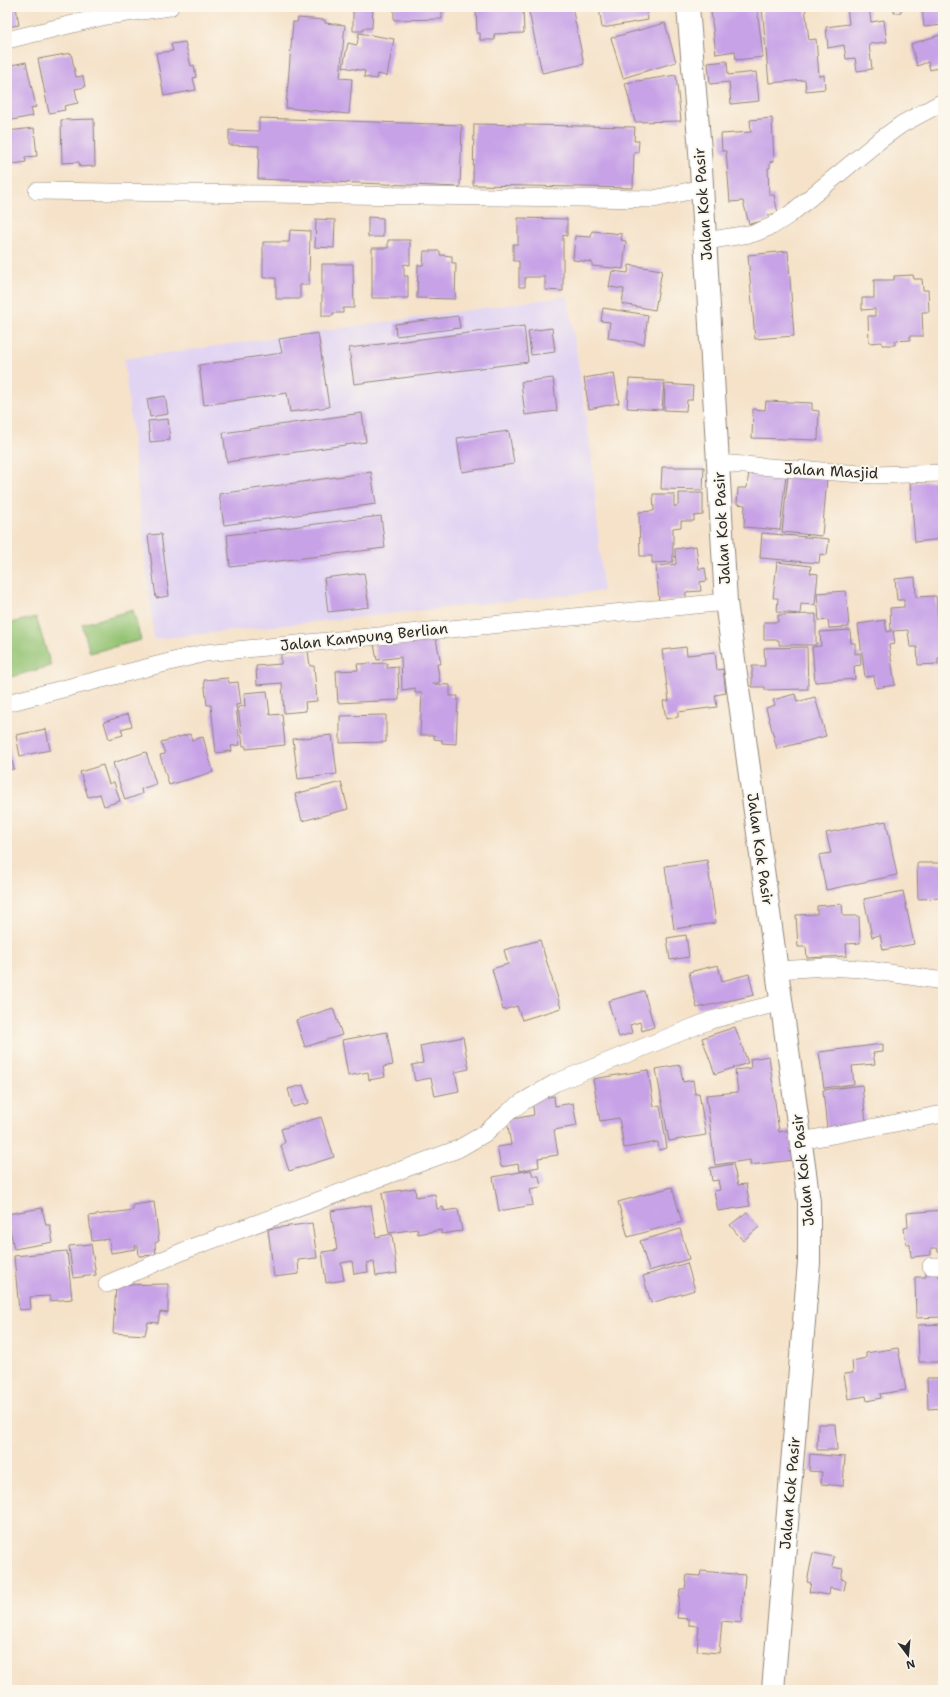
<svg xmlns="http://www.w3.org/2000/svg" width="950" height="1697" font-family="'Shantell Sans',sans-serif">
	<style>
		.built { fill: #e1d4f3 }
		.green { fill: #94c373; stroke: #60774f }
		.building { fill: #c7a2e7 }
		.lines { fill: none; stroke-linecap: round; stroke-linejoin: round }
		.street-casing { stroke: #90867a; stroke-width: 18 }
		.secondary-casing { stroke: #90867a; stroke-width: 24 }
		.street { stroke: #fff; stroke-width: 17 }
		.secondary { stroke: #fff; stroke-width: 22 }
		.labels { text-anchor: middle; stroke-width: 4; stroke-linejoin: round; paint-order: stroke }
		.street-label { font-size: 15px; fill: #2b2b2b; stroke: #fbf7ec }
	</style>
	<rect width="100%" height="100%" fill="#fbf7ec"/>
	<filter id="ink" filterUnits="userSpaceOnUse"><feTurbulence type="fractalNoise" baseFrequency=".025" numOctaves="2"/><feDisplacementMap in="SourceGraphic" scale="8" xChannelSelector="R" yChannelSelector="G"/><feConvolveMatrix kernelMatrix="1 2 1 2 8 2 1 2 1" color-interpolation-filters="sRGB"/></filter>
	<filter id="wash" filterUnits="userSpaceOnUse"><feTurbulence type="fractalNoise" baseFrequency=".012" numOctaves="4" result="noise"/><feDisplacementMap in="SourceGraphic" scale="16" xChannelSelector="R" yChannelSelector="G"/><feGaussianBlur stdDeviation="0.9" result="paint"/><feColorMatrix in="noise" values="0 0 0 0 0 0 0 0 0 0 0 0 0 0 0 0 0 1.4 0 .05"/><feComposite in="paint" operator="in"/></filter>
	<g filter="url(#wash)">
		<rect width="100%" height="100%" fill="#f5e2c9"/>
		<polygon class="built" points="568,296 592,458 603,591 154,639 124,359"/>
		<g class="green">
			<polygon points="133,610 141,640 90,653 82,624"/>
			<polygon points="36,617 51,666 7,678 7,624"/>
		</g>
		<g id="blocks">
			<g class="building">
				<polygon points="7,7 16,7 19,25 7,27"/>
				<polygon points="353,7 373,7 372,28 363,28 363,31 353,31"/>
				<polygon points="394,7 442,7 442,19 394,20"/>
				<polygon points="481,7 523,7 524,33 494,34 495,40 480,40 480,33 477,33 476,11 481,11"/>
				<polygon points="528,7 572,7 584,64 542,73"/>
				<polygon points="599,7 646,7 648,20 602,28"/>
				<polygon points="716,7 757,7 763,57 736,60 735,51 716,54 711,12 717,11"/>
				<polygon points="762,7 805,7 809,40 816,39 819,76 824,75 825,89 806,91 805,80 769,83"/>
				<polygon points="847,7 869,7 871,22 884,20 887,42 869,44 872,69 857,71 855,58 846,59 844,45 828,48 826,27 849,24"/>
				<polygon points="894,7 908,7 908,8 901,9 901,12 894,13"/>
				<polygon points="922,7 943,7 941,11 943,25 924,27"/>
				<polygon points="298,18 325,20 325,23 345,25 340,78 352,79 349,114 286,108 293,22 297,22"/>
				<polygon points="665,23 676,62 623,78 611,38"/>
				<polygon points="359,33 394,39 387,76 377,74 376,79 364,77 365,71 343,67 348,43 357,45"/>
				<polygon points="943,34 943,60 939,61 941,67 930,70 928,62 917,66 911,44"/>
				<polygon points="185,42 191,66 194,65 196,77 193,78 196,90 164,96 156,53 173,51 171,44"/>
				<polygon points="71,53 76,77 83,76 85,87 75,89 78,103 64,106 65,110 49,113 38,59"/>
				<polygon points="727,61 728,75 756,72 759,101 731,104 729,82 710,84 708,63"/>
				<polygon points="26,62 36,107 31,108 33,116 7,121 7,66"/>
				<polygon points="676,75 681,121 635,122 625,83"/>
				<polygon points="259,118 462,125 460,187 258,179 259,146 229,145 229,130 259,131"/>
				<polygon points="772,118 774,161 770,162 770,168 768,168 769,195 774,195 778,213 768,215 769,220 749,224 743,201 730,202 726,151 722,151 721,134 751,132 750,120"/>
				<polygon points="94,119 95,166 80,167 79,162 62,163 61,120"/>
				<polygon points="474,124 635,127 634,141 639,141 638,152 634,152 633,188 473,185"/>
				<polygon points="34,128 37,156 25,157 26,162 8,165 7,131"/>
				<polygon points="368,217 383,218 383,237 368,237"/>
				<polygon points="518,218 567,219 567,236 563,235 563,291 545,290 545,277 525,277 525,287 519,287 519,261 513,261 513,244 518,244"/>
				<polygon points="316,219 335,220 334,248 315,247"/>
				<polygon points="290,230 310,231 309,285 300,285 300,299 276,299 276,278 263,278 263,242 289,242"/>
				<polygon points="592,231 622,234 621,240 626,241 623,269 592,266 592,262 573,260 575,236 591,237"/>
				<polygon points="388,240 410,240 410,265 404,264 404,276 408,276 408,298 372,298 372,248 388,248"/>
				<polygon points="424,251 440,251 440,255 452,256 452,263 456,263 455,299 417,298 418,265 423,265"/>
				<polygon points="788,251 794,336 755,339 748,255"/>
				<polygon points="322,264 353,264 354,308 343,308 343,313 333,313 333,316 322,316"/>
				<polygon points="629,265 662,270 655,310 622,304 624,289 609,287 612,271 628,273"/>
				<polygon points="913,275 914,279 922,279 923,290 928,290 929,312 922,312 923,336 910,336 910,340 895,341 895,345 882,345 882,342 869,343 868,316 875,316 875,309 862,310 862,298 874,298 874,280 894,280 894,276"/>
				<polygon points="603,308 648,315 644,344 608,338 610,322 601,321"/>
				<polygon points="458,316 460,328 396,336 395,324"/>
				<polygon points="524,326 528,362 354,384 349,348"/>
				<polygon points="552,328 555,352 531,355 528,331"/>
				<polygon points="318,333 329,407 290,412 287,393 204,405 199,365 282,353 279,339"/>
				<polygon points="614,373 619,403 589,409 584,378"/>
				<polygon points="553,378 557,411 525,415 521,382"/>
				<polygon points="629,379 664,381 662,410 627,408"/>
				<polygon points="665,384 693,386 692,400 687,400 686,411 664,410"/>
				<polygon points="165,396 168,414 150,417 147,399"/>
				<polygon points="766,401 812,403 812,410 819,411 818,440 752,438 753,409 765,410"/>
				<polygon points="362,413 366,442 227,462 223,433"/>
				<polygon points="168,419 170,440 150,442 148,421"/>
				<polygon points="509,431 514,464 462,472 457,438"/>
				<polygon points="662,467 704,467 703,490 661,489"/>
				<polygon points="749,471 786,474 780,530 744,527 745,505 737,504 738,488 747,488"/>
				<polygon points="371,472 376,504 224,525 219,494"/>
				<polygon points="788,475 827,478 822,536 782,532"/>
				<polygon points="943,480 943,539 915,542 910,483"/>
				<polygon points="679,493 703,493 703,515 694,516 694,521 681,521 681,527 673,528 673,562 652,563 652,556 640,556 639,512 654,511 653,494 674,494 674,507 679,504"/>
				<polygon points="381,516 385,548 230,567 227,535"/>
				<polygon points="762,533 829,539 827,555 820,554 819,563 760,558"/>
				<polygon points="161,534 169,596 156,598 148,535"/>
				<polygon points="696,546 699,569 705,568 707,581 700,582 701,591 686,592 686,598 659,601 656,566 676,564 675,549"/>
				<polygon points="777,562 811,566 810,573 818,574 815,605 801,604 800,614 777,612 778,598 773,598"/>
				<polygon points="364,573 369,607 328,612 324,578"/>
				<polygon points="915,577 916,597 936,596 939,633 943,633 943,658 938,658 938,664 918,665 917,647 910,647 908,630 893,631 895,644 889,645 895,685 876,688 874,676 865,677 858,624 885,620 887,632 891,631 890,608 904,607 904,600 897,600 895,579"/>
				<polygon points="846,591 849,627 829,628 828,620 819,621 817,593"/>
				<polygon points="816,614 816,645 779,645 779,640 764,640 764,622 778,622 778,615"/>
				<polygon points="850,630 851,643 855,643 855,654 860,653 861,665 854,666 855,679 815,682 812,647 821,646 820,632"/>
				<polygon points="436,639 441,664 437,664 440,682 433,684 450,685 450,696 458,696 456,744 442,743 442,740 434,739 434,735 420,735 422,693 415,693 415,688 402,690 401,657 377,660 374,644"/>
				<polygon points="686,647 687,655 715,652 717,670 723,669 726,693 715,695 717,707 678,712 678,717 666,719 663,701 669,701 662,650"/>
				<polygon points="807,647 808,689 765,690 765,687 752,687 752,666 765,666 764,648"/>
				<polygon points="308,651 310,666 314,666 317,701 305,702 306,711 284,713 282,683 257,685 256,666 281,664 281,653"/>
				<polygon points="387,663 387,668 398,667 399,700 338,703 336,671 358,670 357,664"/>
				<polygon points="228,678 229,683 238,682 241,704 236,705 240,745 231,746 232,751 216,753 211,705 207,705 204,680"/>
				<polygon points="267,691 270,715 282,714 285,745 246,749 246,746 243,746 238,707 245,706 244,693"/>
				<polygon points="795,694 797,702 815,697 826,736 777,749 766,708 775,705 773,700"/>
				<polygon points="128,714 132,726 121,729 123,735 109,739 104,722"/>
				<polygon points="386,715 386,742 340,743 340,716"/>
				<polygon points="46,729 50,750 20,756 16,735"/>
				<polygon points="190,734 192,740 203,737 213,772 169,785 160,755 165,754 161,742"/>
				<polygon points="332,735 337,774 298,779 293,739"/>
				<polygon points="7,737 14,769 7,770"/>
				<polygon points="146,752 156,784 141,789 142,794 125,800 113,763"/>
				<polygon points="103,765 109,784 114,782 120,801 104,806 100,794 88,797 80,772"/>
				<polygon points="341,782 348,809 302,821 295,794"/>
				<polygon points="886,821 897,875 826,890 819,855 831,853 826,833"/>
				<polygon points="707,860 716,923 674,929 665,866"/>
				<polygon points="917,863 943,863 943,898 918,899"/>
				<polygon points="903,891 914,944 883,950 880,935 872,937 864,899"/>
				<polygon points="842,904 843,916 859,916 860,943 846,944 847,956 807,958 806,947 798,947 796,915 817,914 817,906"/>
				<polygon points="686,935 689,957 670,960 667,938"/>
				<polygon points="540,940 561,1008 522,1020 517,1006 503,1010 492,969 508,964 504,950"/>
				<polygon points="718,965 722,981 749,974 754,995 697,1008 689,972"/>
				<polygon points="940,988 943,988 943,1014 939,1014"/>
				<polygon points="644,991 654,1027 642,1031 640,1022 630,1025 632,1033 619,1037 608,1001"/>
				<polygon points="333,1008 342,1035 305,1047 296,1020"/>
				<polygon points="735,1027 748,1063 715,1074 702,1038"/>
				<polygon points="387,1032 393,1065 383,1067 385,1077 369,1080 368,1072 348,1076 342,1040"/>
				<polygon points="463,1037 469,1069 455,1072 459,1091 435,1096 431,1078 415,1081 412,1065 423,1063 420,1046"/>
				<polygon points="883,1044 883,1052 873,1053 875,1064 852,1066 854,1084 824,1088 819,1052"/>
				<polygon points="769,1056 779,1132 790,1130 794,1160 750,1165 750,1160 715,1165 706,1095 738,1092 735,1070 751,1068 750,1059"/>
				<polygon points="680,1065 683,1082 693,1080 695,1094 699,1093 706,1135 669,1141 656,1069"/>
				<polygon points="648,1070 654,1107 660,1105 667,1148 659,1150 658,1142 624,1148 619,1118 600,1121 593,1079"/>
				<polygon points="303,1085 309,1103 293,1107 288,1089"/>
				<polygon points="862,1085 866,1123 827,1130 823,1090"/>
				<polygon points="554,1096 555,1106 573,1103 577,1126 554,1130 558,1155 538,1158 539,1167 519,1171 518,1164 501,1167 497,1147 511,1145 507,1120 534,1115 532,1100"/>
				<polygon points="321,1117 334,1157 289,1171 281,1146 285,1142 281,1129"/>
				<polygon points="733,1164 738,1185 746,1184 750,1206 718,1211 714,1191 720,1190 718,1180 712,1181 710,1168"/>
				<polygon points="531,1170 533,1176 539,1176 541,1187 530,1189 533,1205 499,1211 493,1177"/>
				<polygon points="672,1187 682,1222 628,1237 618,1202"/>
				<polygon points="415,1188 416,1197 435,1194 437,1209 443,1207 444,1211 458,1209 462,1231 441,1234 441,1230 418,1234 417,1229 389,1233 382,1193"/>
				<polygon points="154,1202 159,1241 155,1243 156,1255 139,1256 138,1246 135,1246 136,1249 111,1253 109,1239 92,1241 89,1216 133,1210 133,1205"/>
				<polygon points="371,1205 376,1237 392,1234 397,1273 376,1276 374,1262 367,1263 368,1272 354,1274 352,1261 341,1263 344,1280 326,1283 322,1252 337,1250 331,1211"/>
				<polygon points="42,1208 46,1225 50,1225 53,1242 14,1249 7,1214"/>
				<polygon points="943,1210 943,1252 938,1252 937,1248 931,1248 931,1255 911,1257 910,1244 906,1244 904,1228 908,1227 907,1213"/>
				<polygon points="747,1212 759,1227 743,1241 730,1225"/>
				<polygon points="312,1223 317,1258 298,1260 299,1274 274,1277 268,1229"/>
				<polygon points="680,1229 689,1259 649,1271 640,1241"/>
				<polygon points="91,1244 96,1275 73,1278 69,1246"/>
				<polygon points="67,1251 72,1299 50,1301 50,1296 30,1297 31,1309 19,1310 14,1256"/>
				<polygon points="687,1263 695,1290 651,1303 643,1276"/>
				<polygon points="926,1273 938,1273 939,1277 943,1277 943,1317 916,1318 915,1277 926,1277"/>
				<polygon points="168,1284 168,1313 160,1312 158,1323 148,1322 145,1335 113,1333 116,1285"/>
				<polygon points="943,1324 943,1362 919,1362 918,1325"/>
				<polygon points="898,1348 906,1390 880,1394 881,1398 867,1401 866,1396 848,1399 844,1374 853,1373 852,1361 866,1358 866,1353"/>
				<polygon points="927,1378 943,1378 943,1408 928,1409"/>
				<polygon points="818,1424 835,1424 837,1450 817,1450"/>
				<polygon points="810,1454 845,1457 843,1486 821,1484 822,1472 809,1471"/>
				<polygon points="813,1553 834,1557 832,1567 843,1569 841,1579 846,1580 844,1591 830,1588 829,1595 809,1592 811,1583 807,1582"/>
				<polygon points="701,1571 745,1575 741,1623 722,1621 719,1653 697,1651 699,1626 689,1625 689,1619 677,1618 680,1589 685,1589 687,1575 700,1576"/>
			</g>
		</g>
	</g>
	<g filter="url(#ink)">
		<use href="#blocks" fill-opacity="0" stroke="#90867a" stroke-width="1"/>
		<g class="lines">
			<defs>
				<g id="street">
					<polyline points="7,40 106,16 170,7"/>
					<polyline points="37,191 654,199 702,188"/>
					<polyline points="706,241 755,233 772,226 789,215 880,140 902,124 943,102"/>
					<polyline points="718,463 874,475 943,473"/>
					<polyline points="7,703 205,653 726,602"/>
					<polyline points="778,970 826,967 862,969 943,981"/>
					<polyline points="801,1141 943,1114"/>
					<polyline points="931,1266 943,1266"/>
					<polyline points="107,1284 193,1247 458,1149 484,1134 510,1111 524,1101 555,1083 711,1020 782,1002"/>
				</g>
				<polyline id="secondary" points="688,7 700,151 726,602 809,1202 809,1262 773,1690"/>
			</defs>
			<use href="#street" class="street-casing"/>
			<use href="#secondary" class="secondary-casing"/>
			<use href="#street" class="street"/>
			<use href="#secondary" class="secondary"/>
		</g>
	</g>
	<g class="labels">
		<g class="street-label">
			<text transform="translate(703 204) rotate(-94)" y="5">Jalan Kok Pasir</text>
			<text transform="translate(831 471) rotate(3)" y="5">Jalan Masjid</text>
			<text transform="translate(722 528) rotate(-93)" y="5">Jalan Kok Pasir</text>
			<text transform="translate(364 637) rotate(-6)" y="5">Jalan Kampung Berlian</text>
			<text transform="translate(760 849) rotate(82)" y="5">Jalan Kok Pasir</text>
			<text transform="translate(803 1170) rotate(-96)" y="5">Jalan Kok Pasir</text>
			<text transform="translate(790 1493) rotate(-85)" y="5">Jalan Kok Pasir</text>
		</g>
	</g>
	<rect width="950" height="1697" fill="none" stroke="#fbf7ec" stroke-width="24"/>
	<g transform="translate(908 1655) rotate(164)" stroke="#fbf7ec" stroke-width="3" paint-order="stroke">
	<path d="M0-3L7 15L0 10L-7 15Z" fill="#2b2b2b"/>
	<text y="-6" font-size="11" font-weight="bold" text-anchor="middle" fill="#2b2b2b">N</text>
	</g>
</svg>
